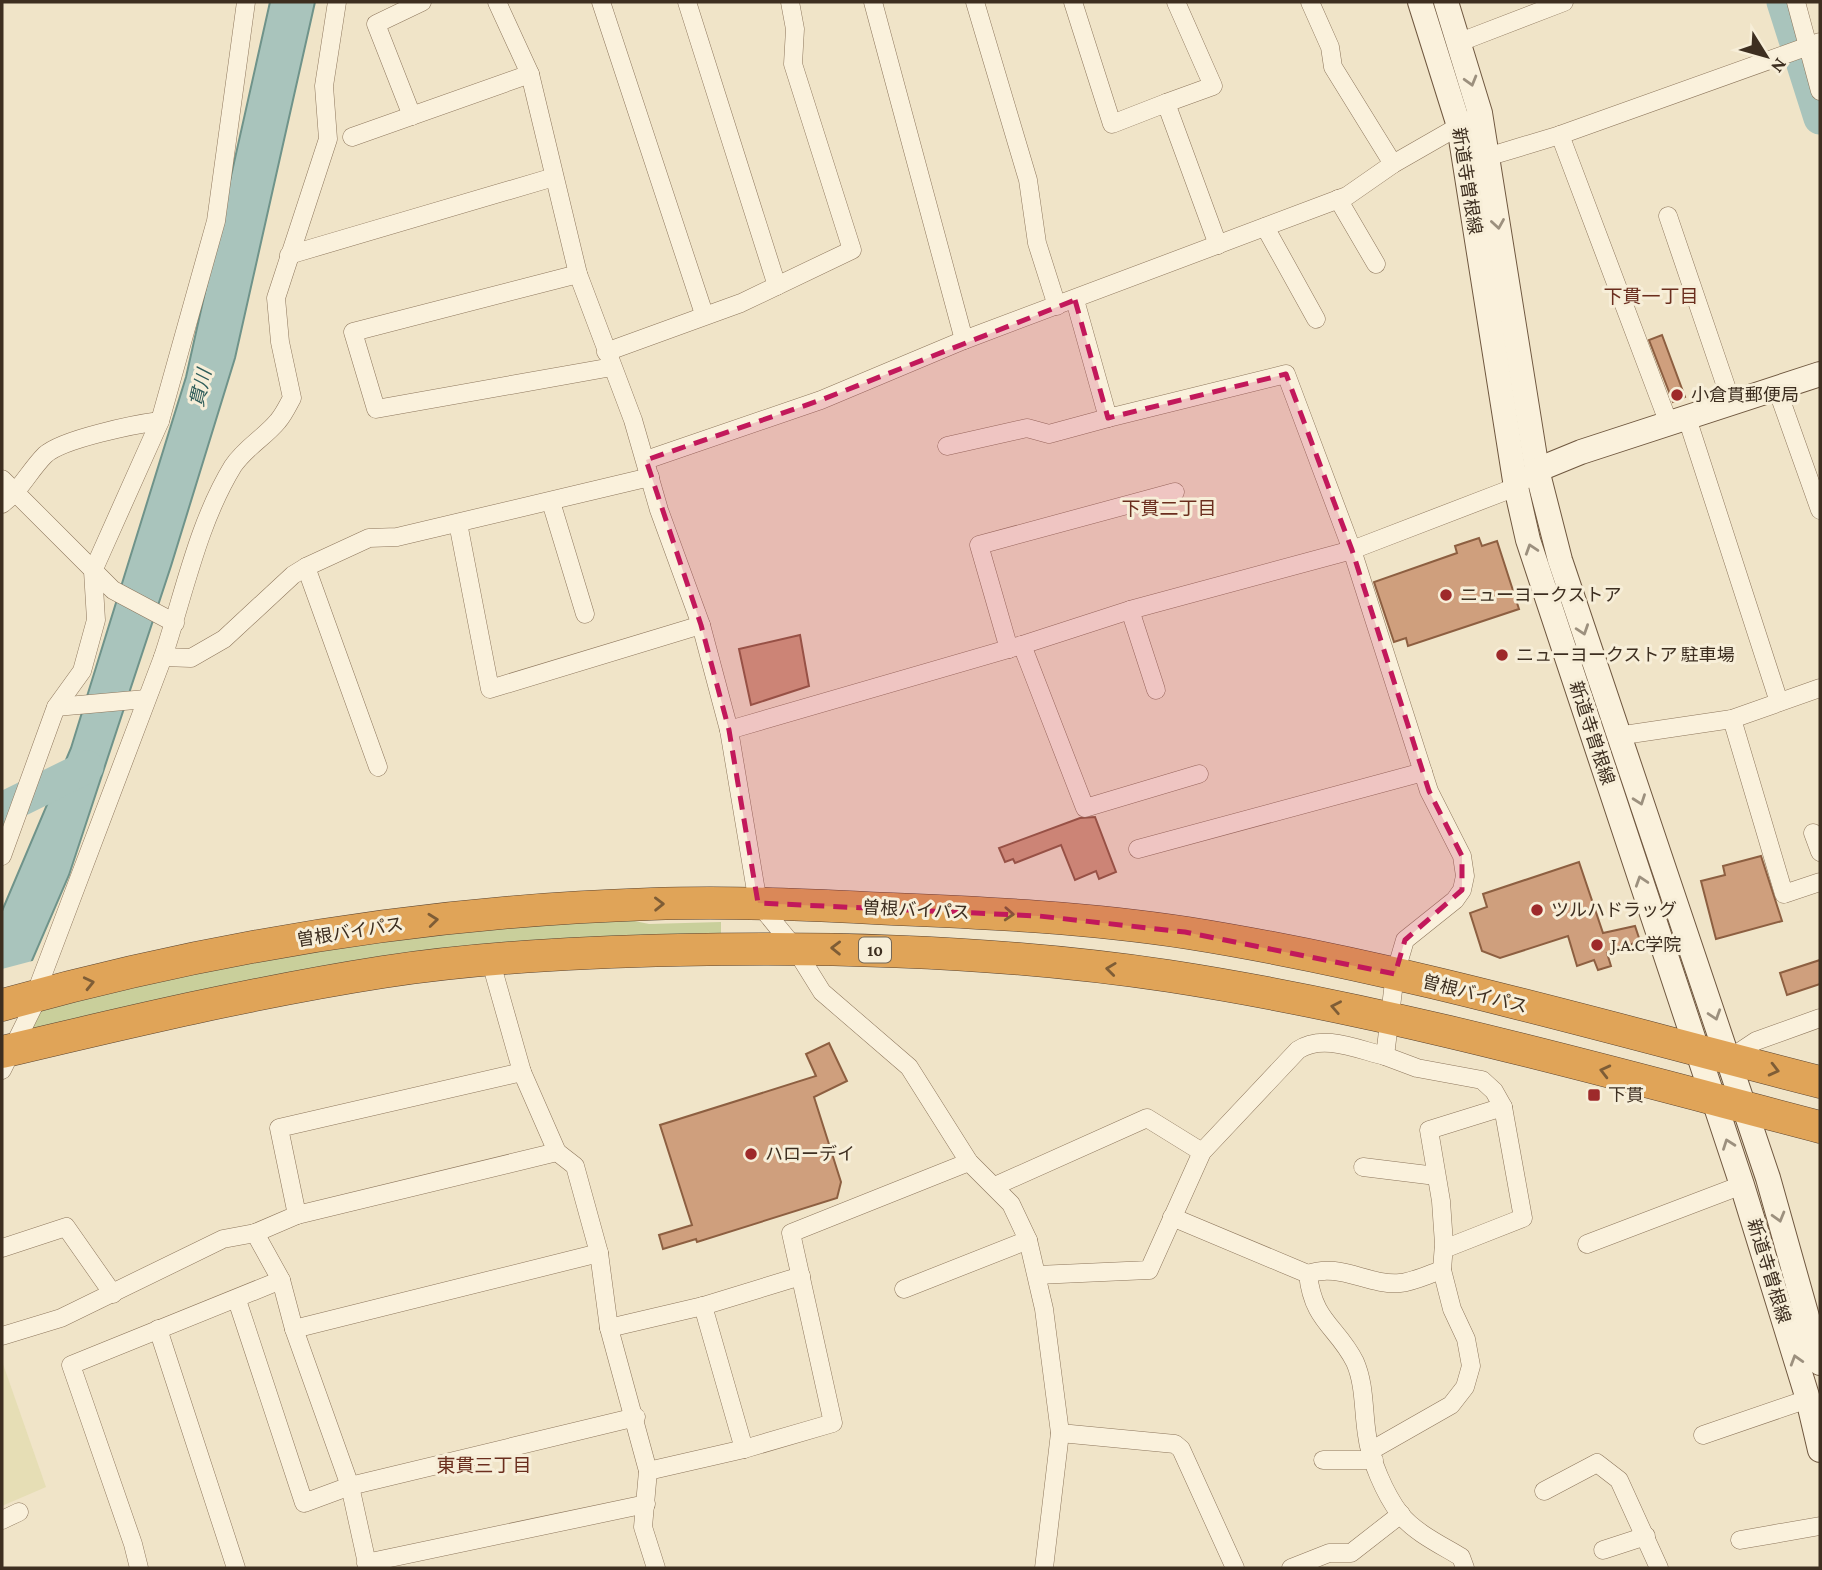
<svg xmlns="http://www.w3.org/2000/svg" width="1822" height="1570" font-family="'Crimson Pro','Noto Sans JP',serif">
	<style>
		.farmland { fill: #e6deb5 }
		.green { fill: #c9cf9b }
		.water { fill: #a9c4bc; stroke: #6f938a; stroke-width: 2 }
		.pier { fill: #f0e4c8 }
		.lines { fill: none; stroke-linecap: round; stroke-linejoin: round }
		.river { stroke: #a9c4bc; stroke-width: 33 }
		.building { fill: #cf9f7d; stroke: #8d5f41; stroke-width: 2 }
		.street-casing { stroke: #8d765c; stroke-width: 19 }
		.secondary-casing { stroke: #6f573f; stroke-width: 26 }
		.highway-casing { stroke: #5b4430; stroke-width: 33 }
		.street { stroke: #faf1dc; stroke-width: 18 }
		.secondary { stroke: #faf1dc; stroke-width: 24 }
		.highway { stroke: #e0a458; stroke-width: 32 }
		.oneway { stroke: #9c907e }
		.oneway2 { stroke: #7e5d36 }
		.marked { fill: #c2185b; fill-opacity: 0.2; stroke: #c2185b; stroke-width: 5; stroke-dasharray: 14 9; stroke-linejoin: round }
		.poi-dot { fill: #9e2a2b; stroke: #f7eed8; stroke-width: 2.5 }
		.labels { text-anchor: middle; stroke-width: 6; stroke-linejoin: round; paint-order: stroke }
		.shield { fill: #f7eed8; stroke: #756857; stroke-width: 2 }
		.shield-label { font-size: 16px; font-weight: bold; fill: #3d2e20 }
		.street-label { font-size: 18px; fill: #3d2e20; stroke: #f7eed8 }
		.poi-label { font-size: 18px; fill: #3d2e20; stroke: #f7eed8; text-anchor: start }
		.neighbourhood-label { font-size: 19px; fill: #6b2e1e; stroke: #f7eed8 }
		.water-label { font-size: 19px; font-style: italic; fill: #2f5d5a; stroke: #f7eed8 }
	</style>
	<rect width="100%" height="100%" fill="#f0e4c8"/>
	<polygon class="farmland" points="2,1361 46,1487 2,1506"/>
	<polygon class="green" points="615,917 649,924 721,922 721,937 27,1034 41,1007 244,962 358,943"/>
	<polygon class="water" points="270,2 315,2 235,358 171,566 69,875 2,1030 2,911 71,748 186,377"/>
	<polygon class="pier" points="36,960 5,1031 2,1033 2,969"/>
	<g class="lines">
		<g class="river">
			<polyline points="1783,2 1820,118"/>
			<polyline points="2,809 87,767"/>
		</g>
	</g>
	<g class="building">
		<polygon points="1662,335 1685,397 1673,402 1649,340"/>
		<polygon points="1479,538 1482,546 1497,541 1519,609 1408,646 1406,638 1394,642 1374,582 1457,553 1455,546"/>
		<polygon points="800,635 809,686 751,705 739,649"/>
		<polygon points="1095,817 1116,872 1099,879 1096,871 1075,880 1061,845 1015,863 1013,859 1005,862 999,848 1080,818"/>
		<polygon points="1761,856 1782,921 1716,939 1701,881 1725,875 1723,866"/>
		<polygon points="1579,862 1603,933 1635,926 1640,941 1607,953 1611,966 1598,970 1594,960 1577,966 1568,936 1500,958 1482,951 1470,913 1487,907 1483,894"/>
		<polygon points="1820,960 1820,984 1787,995 1780,973"/>
		<polygon points="829,1043 847,1081 814,1097 841,1182 837,1198 697,1242 696,1239 663,1249 659,1235 692,1225 660,1125 816,1076 806,1054"/>
	</g>
	<g class="lines">
		<defs>
			<g id="street">
				<path d="M337 2 324 86 328 139 276 298 280 342 292 398C288 405 284 414 278 421 265 437 246 447 233 466 198 523 184 594 163 657L191 658 224 639 293 575 306 567 369 538 397 537 650 477"/>
				<polyline points="497,2 530,74 578,274 633,420 659,510 701,625 729,730 758,903 794,947 822,992 909,1067 969,1162 1011,1204 1028,1240 1044,1309 1060,1433 1044,1568"/>
				<polyline points="601,2 704,314"/>
				<polyline points="687,2 777,286"/>
				<polyline points="873,2 964,340"/>
				<polyline points="975,2 1028,180 1037,243 1057,306"/>
				<polyline points="1073,2 1112,124 1166,103 1218,245"/>
				<polyline points="1310,2 1330,47 1333,67 1393,164"/>
				<polyline points="1796,2 1820,91"/>
				<polyline points="1460,42 1564,2"/>
				<polyline points="1166,103 1213,86 1176,2"/>
				<polyline points="412,116 376,24 422,2"/>
				<polyline points="1560,135 1669,424"/>
				<polyline points="352,137 530,74"/>
				<polyline points="1487,157 1560,135 1820,42"/>
				<polyline points="1338,199 1376,264"/>
				<polyline points="1668,216 1732,404"/>
				<polyline points="1265,227 1316,319"/>
				<polyline points="289,255 554,177"/>
				<polyline points="578,274 353,332 376,409 612,367"/>
				<polyline points="606,352 741,303 852,250 793,64 795,29 790,2"/>
				<polyline points="1777,389 1820,510"/>
				<polyline points="1687,418 1779,702"/>
				<polyline points="947,446 1027,428 1049,434 1108,418"/>
				<polyline points="646,460 821,400 964,340 1347,196 1393,164 1468,121"/>
				<polyline points="2,479 113,590 175,623"/>
				<polyline points="551,502 585,614"/>
				<path d="M2 504C21 490 29 471 45 455 62 439 136 424 160 421"/>
				<polyline points="458,523 490,689 701,625"/>
				<polyline points="306,567 378,767"/>
				<polyline points="1130,610 1156,690"/>
				<polyline points="1022,645 1085,808 1199,774"/>
				<polyline points="1009,649 979,545 1175,492"/>
				<polyline points="56,707 146,699"/>
				<polyline points="1732,719 1784,894 1820,882"/>
				<polyline points="729,730 1022,645 1130,610 1352,550 1516,487 1525,479"/>
				<polyline points="1617,736 1732,719 1820,688"/>
				<polyline points="1813,833 1820,852"/>
				<polyline points="1138,849 1423,772"/>
				<polyline points="2,856 56,707 82,671 96,620 93,571 160,421 216,221 246,2"/>
				<polyline points="490,959 522,1072 557,1152 575,1166 599,1253 609,1328 648,1471 643,1527 656,1568"/>
				<polyline points="35,995 163,657"/>
				<polyline points="1729,1059 1756,1041 1820,1018"/>
				<polyline points="2,1070 40,993"/>
				<polyline points="1363,1167 1436,1176"/>
				<polyline points="995,1186 1147,1118 1202,1152"/>
				<polyline points="297,1215 557,1152"/>
				<path d="M1172 1217 1308 1274C1313 1322 1337 1326 1355 1362 1365 1385 1363 1410 1367 1435 1370 1460 1385 1494 1400 1514 1414 1532 1441 1545 1461 1557L1465 1568"/>
				<polyline points="255,1233 281,1280 294,1329 350,1486 368,1568"/>
				<polyline points="1587,1244 1742,1185"/>
				<polyline points="2,1248 66,1227 113,1294"/>
				<polyline points="1444,1249 1523,1218 1503,1107"/>
				<path d="M1308 1274C1339 1262 1369 1286 1400 1283 1413 1282 1429 1274 1442 1270"/>
				<path d="M1037 1275 1149 1270 1202 1152 1298 1050C1323 1033 1359 1050 1385 1056L1395 974 1405 940 1455 900 1462 890 1465 876 1462 856 1429 791 1352 550 1286 374 1108 418 1075 300"/>
				<polyline points="904,1289 1028,1240"/>
				<polyline points="237,1300 304,1503 350,1486 636,1417"/>
				<polyline points="703,1306 744,1449"/>
				<polyline points="609,1328 703,1306 801,1276"/>
				<polyline points="158,1329 236,1568"/>
				<polyline points="294,1329 599,1253"/>
				<polyline points="2,1336 61,1318 223,1239 255,1233 297,1215 279,1128 522,1072"/>
				<polyline points="1060,1433 1175,1444 1181,1449 1235,1568"/>
				<polyline points="1703,1435 1808,1399"/>
				<polyline points="1372,1450 1451,1405 1465,1387 1471,1366 1466,1339 1452,1309 1442,1270 1444,1244 1441,1201 1429,1130 1503,1107 1494,1091 1482,1080 1417,1068 1385,1056"/>
				<polyline points="1323,1460 1374,1460"/>
				<polyline points="648,1471 744,1449 833,1423 791,1233 969,1162"/>
				<polyline points="1544,1491 1597,1463 1619,1480 1659,1568"/>
				<polyline points="2,1520 19,1512"/>
				<polyline points="1740,1540 1820,1526"/>
				<polyline points="1603,1550 1646,1536"/>
				<polyline points="366,1563 646,1504"/>
				<polyline points="139,1568 133,1544 71,1365 281,1280"/>
				<polyline points="1291,1568 1329,1553 1351,1553 1401,1514"/>
			</g>
			<g id="secondary">
				<polyline points="1420,2 1459,126 1516,487 1528,540 1742,1185 1808,1399 1820,1450"/>
				<polyline points="1446,2 1480,113 1537,470 1560,560 1768,1178 1820,1363"/>
				<polyline points="1537,470 1581,452 1820,374"/>
			</g>
			<g id="highway">
				<path d="M2 1005C213 946 432 911 651 904 732 901 812 905 892 909 991 913 1090 918 1188 933 1402 967 1611 1029 1820 1082"/>
				<path d="M2 1052C128 1022 255 992 383 972 481 957 580 952 679 950 843 946 1007 952 1169 976 1390 1010 1605 1071 1820 1127"/>
			</g>
		</defs>
		<use href="#street" class="street-casing"/>
		<use href="#secondary" class="secondary-casing"/>
		<use href="#highway" class="highway-casing"/>
		<use href="#street" class="street"/>
		<use href="#secondary" class="secondary"/>
		<use href="#highway" class="highway"/>
	</g>
	<defs><path id="oneway-chevron" d="M-2-3.5L2.5 0L-2 3.5" fill="none" stroke-width="1.6" stroke-linecap="round" stroke-linejoin="round" transform="scale(1.75)"/></defs>
	<g class="oneway">
		<use href="#oneway-chevron" transform="translate(1471 81) rotate(74)"/>
		<use href="#oneway-chevron" transform="translate(1498 224) rotate(81)"/>
		<use href="#oneway-chevron" transform="translate(1531 549) rotate(-108)"/>
		<use href="#oneway-chevron" transform="translate(1583 630) rotate(71)"/>
		<use href="#oneway-chevron" transform="translate(1640 800) rotate(70)"/>
		<use href="#oneway-chevron" transform="translate(1641 881) rotate(-108)"/>
		<use href="#oneway-chevron" transform="translate(1715 1015) rotate(72)"/>
		<use href="#oneway-chevron" transform="translate(1728 1144) rotate(-110)"/>
		<use href="#oneway-chevron" transform="translate(1779 1217) rotate(74)"/>
		<use href="#oneway-chevron" transform="translate(1796 1360) rotate(-107)"/>
	</g>
	<g class="oneway2">
		<use href="#oneway-chevron" transform="translate(659 904) rotate(-1)"/>
		<use href="#oneway-chevron" transform="translate(1009 914) rotate(3)"/>
		<use href="#oneway-chevron" transform="translate(433 920) rotate(-6)"/>
		<use href="#oneway-chevron" transform="translate(836 948) rotate(-179)"/>
		<use href="#oneway-chevron" transform="translate(1111 969) rotate(-173)"/>
		<use href="#oneway-chevron" transform="translate(89 983) rotate(-13)"/>
		<use href="#oneway-chevron" transform="translate(1336 1007) rotate(-169)"/>
		<use href="#oneway-chevron" transform="translate(1774 1070) rotate(14)"/>
		<use href="#oneway-chevron" transform="translate(1605 1071) rotate(-166)"/>
	</g>
	<path class="marked" d="M1075 300 1108 418 1286 374 1352 550 1429 791 1462 856V890L1405 940 1395 974 1185 932 1039 916 758 903 729 730 701 625 646 460 821 400Z"/>
	<g class="poi-dot">
		<circle cx="1677" cy="395" r="7"/>
		<circle cx="1446" cy="595" r="7"/>
		<circle cx="1502" cy="655" r="7"/>
		<circle cx="1537" cy="910" r="7"/>
		<circle cx="1597" cy="945" r="7"/>
		<rect x="1587" y="1088" width="14" height="14" rx="3.5"/>
		<circle cx="751" cy="1154" r="7"/>
	</g>
	<g class="labels">
		<rect class="shield" x="859" y="937.5" width="32" height="25" rx="5"/>
		<g class="shield-label">
			<text x="875" y="956">10</text>
		</g>
		<g class="street-label">
			<text transform="translate(1467 181) rotate(81)" y="6">新道寺曽根線</text>
			<text transform="translate(1592 733) rotate(72)" y="6">新道寺曽根線</text>
			<text transform="translate(916 910) rotate(3)" y="6">曽根バイパス</text>
			<text transform="translate(350 932) rotate(-9)" y="6">曽根バイパス</text>
			<text transform="translate(1475 994) rotate(14)" y="6">曽根バイパス</text>
			<text transform="translate(1769 1271) rotate(73)" y="6">新道寺曽根線</text>
		</g>
		<g class="poi-label">
			<text x="1691" y="401">小倉貫郵便局</text>
			<text x="1460" y="601">ニューヨークストア</text>
			<text x="1516" y="661">ニューヨークストア 駐車場</text>
			<text x="1551" y="916">ツルハドラッグ</text>
			<text x="1611" y="951">J.A.C学院</text>
			<text x="1608" y="1101">下貫</text>
			<text x="765" y="1160">ハローデイ</text>
		</g>
		<g class="neighbourhood-label">
			<text x="1651" y="303">下貫一丁目</text>
			<text x="1169" y="515">下貫二丁目</text>
			<text x="484" y="1472">東貫三丁目</text>
		</g>
		<g class="water-label">
			<text transform="translate(200 388) rotate(-77)" y="7">貫川</text>
		</g>
	</g>
	<rect width="1822" height="1570" fill="none" stroke="#3d2e20" stroke-width="7"/>
	<g transform="translate(1766 56) rotate(127)" stroke="#f7eed8" stroke-width="5" paint-order="stroke">
	<path d="M0-5L12 26L0 18L-12 26Z" fill="#3d2e20"/>
	<text y="-10" font-size="19" font-weight="bold" text-anchor="middle" fill="#3d2e20">N</text>
	</g>
</svg>
